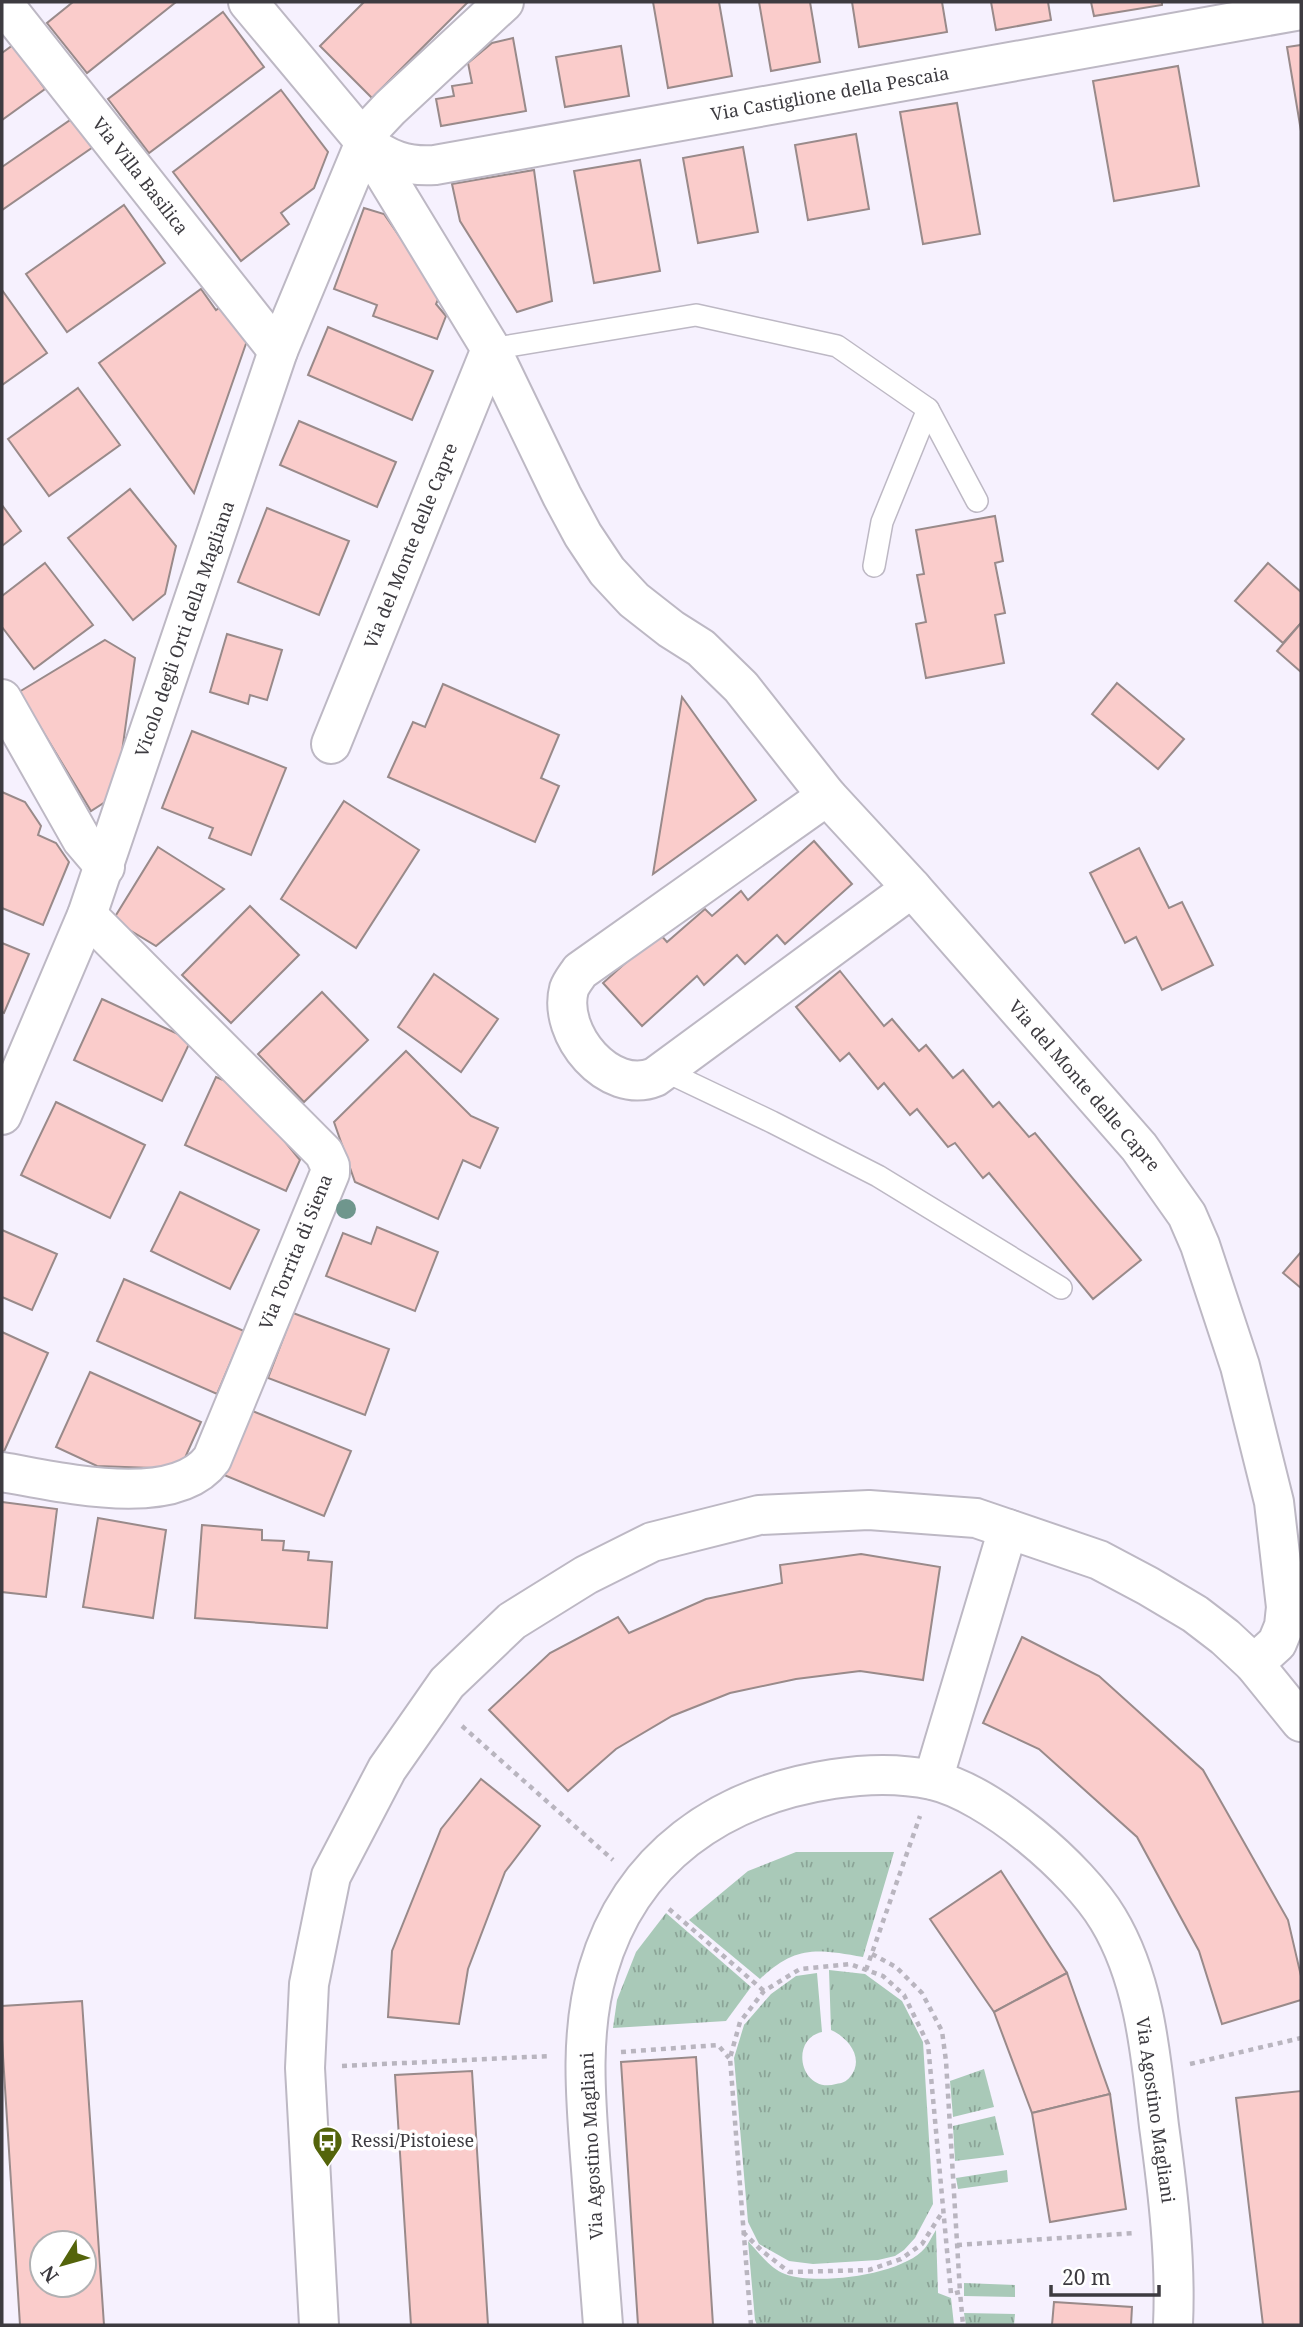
<svg xmlns="http://www.w3.org/2000/svg" width="1303" height="2327" font-family="'Noto Serif',serif">
	<style>
		.grass { fill: url(#grass-tufts) }
		.building { fill: #facccb; stroke: #998a8a; stroke-width: 2; fill-rule: evenodd }
		.lines { fill: none; stroke-linecap: round; stroke-linejoin: round }
		.lane-casing { stroke: #bdb8c4; stroke-width: 24 }
		.street-casing { stroke: #bdb8c4; stroke-width: 42 }
		.path { stroke: #b9b5bf; stroke-width: 4.5; stroke-dasharray: 5 5; stroke-linecap: butt }
		.lane { stroke: #fff; stroke-width: 21 }
		.street { stroke: #fff; stroke-width: 38 }
		.tree { fill: #6f968d }
		.labels { text-anchor: middle; stroke-width: 7; stroke-linejoin: round; paint-order: stroke }
		.street-label { font-size: 18px; fill: #3d3b40; stroke: #fff }
		.poi-label { font-size: 18px; fill: #3d3b40; stroke: #fff; text-anchor: start }
	</style>
	<defs>
		<pattern id="grass-tufts" width="24" height="20" patternUnits="userSpaceOnUse" patternTransform="scale(1.75)"><rect width="24" height="20" fill="#a9c9b8"/><path d="M3 7l-1-3M5 7V3M7 7l1-3M15 17l-1-3M17 17v-4M19 17l1-3" fill="none" stroke="#8ba497"/></pattern>
	</defs>
	<rect width="100%" height="100%" fill="#f6f1fe"/>
	<g class="grass">
		<path d="M796 1852H894L863 1957C817 1949 796 1945 760 1979L689 1920 748 1871Z"/>
		<polygon points="666,1913 751,1987 726,2021 613,2028 617,2000 636,1952"/>
		<path d="M829 1970 865 1974 902 2001 923 2042 933 2204 915 2238 904 2250 895 2256 878 2260 813 2264 789 2261 759 2244 748 2222 734 2058 744 2025 771 1994 796 1976 817 1973 822 2032C789 2039 800 2094 836 2084 842 2083 846 2082 850 2077 865 2059 849 2038 831 2030Z"/>
		<polygon points="984,2069 994,2107 953,2117 950,2081"/>
		<polygon points="995,2116 1004,2155 955,2161 953,2126"/>
		<polygon points="1007,2170 1008,2182 958,2189 956,2178"/>
		<path d="M936 2230 938 2293 951 2298 954 2325H757L755 2320 748 2241C758 2252 771 2269 785 2274 816 2286 903 2275 925 2248 929 2243 932 2236 936 2230Z"/>
		<polygon points="964,2283 1015,2285 1015,2297 964,2296"/>
		<polygon points="964,2313 1015,2314 1014,2325 966,2325"/>
	</g>
	<g class="building">
		<polygon points="73,2 176,2 87,73 47,23"/>
		<polygon points="364,2 468,2 372,98 320,46"/>
		<polygon points="653,2 719,2 732,76 668,88"/>
		<polygon points="759,2 810,2 820,62 771,71"/>
		<polygon points="852,2 942,2 947,32 859,47"/>
		<polygon points="991,2 1048,2 1051,20 996,30"/>
		<polygon points="1091,2 1162,2 1162,5 1094,16"/>
		<polygon points="223,12 264,67 149,153 108,99"/>
		<polygon points="513,38 526,111 441,126 436,99 454,96 452,86 472,83 468,63 492,43"/>
		<polygon points="13,45 45,89 2,120 2,53"/>
		<polygon points="1301,45 1301,131 1287,47"/>
		<polygon points="621,46 629,96 565,107 556,57"/>
		<polygon points="1178,66 1199,186 1114,201 1093,81"/>
		<polygon points="281,90 328,152 314,188 281,213 289,224 241,261 173,172"/>
		<polygon points="957,103 980,234 923,244 900,112"/>
		<polygon points="76,116 96,145 2,210 2,167"/>
		<polygon points="856,134 869,209 808,220 795,145"/>
		<polygon points="743,147 758,232 698,243 683,158"/>
		<polygon points="640,160 660,271 594,283 574,171"/>
		<polygon points="534,170 552,301 517,312 460,221 452,184"/>
		<polygon points="124,205 165,263 67,332 26,274"/>
		<polygon points="364,208 384,214 440,295 436,304 446,316 437,339 373,316 377,305 334,289"/>
		<polygon points="201,289 216,310 226,303 249,335 194,493 99,363"/>
		<polygon points="2,290 47,353 2,385"/>
		<polygon points="328,327 433,371 412,420 308,375"/>
		<polygon points="78,388 120,445 49,496 8,439"/>
		<polygon points="299,421 396,462 377,507 280,465"/>
		<polygon points="130,489 176,546 165,594 133,620 68,538"/>
		<polygon points="2,505 21,531 2,546"/>
		<polygon points="267,508 349,541 319,615 238,582"/>
		<polygon points="995,516 1003,561 995,563 1005,613 995,615 1004,663 926,678 916,624 926,622 917,575 924,574 916,530"/>
		<polygon points="45,563 93,625 34,669 2,627 2,596"/>
		<polygon points="1268,563 1301,592 1301,623 1283,643 1235,601"/>
		<polygon points="1301,623 1301,672 1277,651"/>
		<polygon points="227,634 282,650 267,700 250,695 248,704 210,692"/>
		<polygon points="105,640 135,658 116,795 91,811 19,692"/>
		<polygon points="1117,683 1184,739 1158,769 1092,714"/>
		<polygon points="443,684 559,735 541,778 559,786 535,842 388,777 413,722 425,727"/>
		<polygon points="682,697 756,800 653,874"/>
		<polygon points="192,731 286,768 251,855 209,838 213,828 162,808"/>
		<polygon points="2,792 25,802 41,826 38,835 56,843 69,862 43,925 2,908"/>
		<polygon points="344,801 419,850 356,948 281,899"/>
		<polygon points="814,841 852,884 785,944 777,935 745,964 737,955 704,985 697,976 642,1026 603,983 659,933 667,942 705,909 712,916 741,891 748,900"/>
		<polygon points="158,847 224,889 156,946 113,920"/>
		<polygon points="1139,848 1169,908 1182,902 1213,965 1162,990 1136,937 1125,943 1090,873"/>
		<polygon points="250,906 299,955 231,1023 182,975"/>
		<polygon points="2,943 29,954 4,1013 2,1012"/>
		<polygon points="840,971 884,1026 892,1019 919,1051 926,1045 953,1078 963,1070 993,1107 999,1102 1029,1137 1035,1133 1141,1260 1093,1299 989,1173 983,1178 955,1143 948,1147 917,1109 910,1115 884,1083 878,1089 849,1053 840,1061 796,1007"/>
		<polygon points="434,974 498,1019 461,1072 398,1027"/>
		<polygon points="322,992 368,1040 304,1102 258,1054"/>
		<polygon points="102,999 191,1040 162,1101 74,1060"/>
		<polygon points="406,1051 471,1116 498,1128 480,1168 463,1160 438,1219 355,1182 334,1122"/>
		<polygon points="216,1077 240,1087 300,1160 286,1191 185,1145"/>
		<polygon points="56,1102 145,1145 110,1218 21,1175"/>
		<polygon points="180,1192 259,1230 230,1289 151,1251"/>
		<polygon points="377,1227 438,1252 415,1311 326,1276 343,1233 371,1244"/>
		<polygon points="2,1230 57,1254 32,1310 2,1297"/>
		<polygon points="1301,1252 1301,1288 1283,1273"/>
		<polygon points="124,1279 244,1331 217,1394 97,1341"/>
		<polygon points="293,1313 389,1349 365,1415 268,1378"/>
		<polygon points="2,1332 48,1353 2,1456"/>
		<polygon points="90,1372 201,1422 180,1469 97,1466 56,1447"/>
		<polygon points="250,1410 351,1451 324,1516 224,1475"/>
		<polygon points="2,1502 57,1509 46,1597 2,1592"/>
		<polygon points="98,1518 166,1530 153,1618 83,1607"/>
		<polygon points="202,1525 262,1530 262,1540 284,1541 283,1550 309,1552 308,1560 332,1562 327,1628 195,1618"/>
		<polygon points="861,1554 940,1567 923,1680 860,1671 796,1679 730,1693 672,1716 616,1749 568,1791 489,1710 550,1653 618,1617 629,1633 706,1599 782,1583 780,1565"/>
		<polygon points="1022,1637 1099,1676 1203,1770 1288,1920 1301,1976 1301,2000 1222,2024 1199,1951 1137,1837 1039,1749 983,1723"/>
		<polygon points="481,1779 540,1826 505,1872 468,1969 459,2024 388,2017 392,1951 441,1829"/>
		<polygon points="1001,1871 1067,1973 994,2012 930,1919"/>
		<polygon points="1067,1973 1110,2094 1032,2113 994,2012"/>
		<path d="M82 2001 104 2325H20L2 2040V2006ZM42 2243H84V2285H42Z"/>
		<polygon points="696,2057 713,2325 638,2325 621,2062"/>
		<polygon points="472,2071 488,2325 411,2325 395,2075"/>
		<polygon points="1301,2091 1301,2325 1263,2325 1236,2098"/>
		<polygon points="1110,2094 1126,2209 1050,2222 1032,2113"/>
		<polygon points="1054,2302 1132,2307 1131,2325 1052,2325"/>
	</g>
	<g class="lines">
		<defs>
			<g id="lane">
				<polyline points="491,349 696,315 837,346 928,409 977,501"/>
				<polyline points="874,566 882,522 928,409"/>
				<polyline points="665,1071 772,1122 878,1176 1061,1288"/>
			</g>
			<g id="street">
				<polyline points="2,2 278,351"/>
				<polyline points="248,2 365,142 491,349 331,744"/>
				<path d="M365 142C387 160 407 167 435 165L1301 10"/>
				<polyline points="491,349 562,496 583,535 607,571 634,600 671,629 701,648 741,687 827,796 912,888 1139,1147 1187,1215 1200,1245 1240,1366 1274,1502 1286,1607 1284,1626 1277,1643 1254,1664"/>
				<polyline points="2,699 82,840 105,867"/>
				<path d="M827 796 580 971C576 977 571 983 569 989 557 1034 609 1096 655 1077L912 888"/>
				<polyline points="2,1115 87,915 278,351 365,142 374,125 390,108 504,2"/>
				<path d="M2 1472C57 1481 174 1511 212 1459L330 1173V1166L324 1153 87 915"/>
				<polyline points="933,1780 1008,1529"/>
				<polyline points="319,2325 305,2068 309,1984 331,1876 387,1769 447,1683 512,1621 586,1575 652,1542 759,1515 869,1510 976,1518 1099,1560 1148,1586 1195,1614 1225,1637 1254,1664 1301,1722"/>
				<path d="M603 2325C599 2273 595 2221 591 2169 586 2103 579 2034 598 1970 631 1857 721 1796 833 1779 865 1774 900 1773 932 1780 990 1793 1078 1869 1108 1919 1145 1980 1151 2057 1159 2126 1168 2192 1176 2259 1173 2325"/>
			</g>
		</defs>
		<use href="#lane" class="lane-casing"/>
		<use href="#street" class="street-casing"/>
		<g class="path">
			<polyline points="462,1726 613,1860"/>
			<polyline points="669,1909 764,1991"/>
			<polyline points="872,1954 896,1967 922,1993 942,2031 946,2061 960,2292"/>
			<polyline points="866,1970 920,1816"/>
			<polyline points="621,2052 718,2045 729,2058"/>
			<polyline points="1190,2064 1301,2038"/>
			<polyline points="342,2066 550,2056"/>
			<polyline points="743,2232 761,2250 789,2272 869,2270 901,2259 922,2244 943,2211"/>
			<polyline points="957,2245 1135,2233"/>
			<polyline points="751,2325 730,2058 740,2022 764,1991 800,1969 850,1964 883,1976 904,1995 928,2044 951,2294 960,2292 963,2325"/>
		</g>
		<use href="#lane" class="lane"/>
		<use href="#street" class="street"/>
	</g>
	<circle class="tree" cx="346" cy="1209" r="10"/>
	<defs>
		<symbol id="bus-pin" viewBox="-11 -11 22 30"><path d="M0 17L-7.5 6A9.5 9.5 0 1 1 7.5 6Z" fill="#54640b" stroke="#fff"/><path d="M-5-6H5V4H4V6H2V4H-2V6H-4V4H-5ZM-3.5-4V0h7V-4ZM-3.5 1.2v1.5H-2V1.2ZM2 1.2v1.5H3.5V1.2Z" fill="#fff"/></symbol>
	</defs>
	<g fill-rule="evenodd">
		<use href="#bus-pin" x="310" y="2124" width="35" height="47"/>
	</g>
	<g class="labels">
		<g class="street-label">
			<text transform="translate(830 94) rotate(-10)" y="6">Via Castiglione della Pescaia</text>
			<text transform="translate(140 176) rotate(52)" y="6">Via Villa Basilica</text>
			<text transform="translate(411 546) rotate(-68)" y="6">Via del Monte delle Capre</text>
			<text transform="translate(185 629) rotate(-71)" y="6">Vicolo degli Orti della Magliana</text>
			<text transform="translate(1084 1086) rotate(49)" y="6">Via del Monte delle Capre</text>
			<text transform="translate(296 1252) rotate(-68)" y="6">Via Torrita di Siena</text>
			<text transform="translate(1155 2110) rotate(82)" y="6">Via Agostino Magliani</text>
			<text transform="translate(592 2146) rotate(-93)" y="6">Via Agostino Magliani</text>
		</g>
		<g class="poi-label">
			<text x="351" y="2147">Ressi/Pistoiese</text>
		</g>
	</g>
	<rect width="1303" height="2327" fill="none" stroke="#3d3b40" stroke-width="7"/>
	<g transform="translate(63 2264) rotate(233)"><circle r="33" fill="#ffffff" stroke="#b1b1b3" stroke-width="2"/>
	<path d="M0-5L12 26L0 18L-12 26Z" fill="#54640b"/>
	<text y="-10" font-size="19" font-weight="bold" text-anchor="middle" fill="#3d3b40">N</text>
	</g>
	<path d="M1051 2285v10h108v-10" fill="none" stroke="#3d3b40" stroke-width="3.5"/>
	<text x="1062" y="2285" font-size="21" fill="#3d3b40" stroke="#ffffff" stroke-width="5" paint-order="stroke">20 m</text>
</svg>
